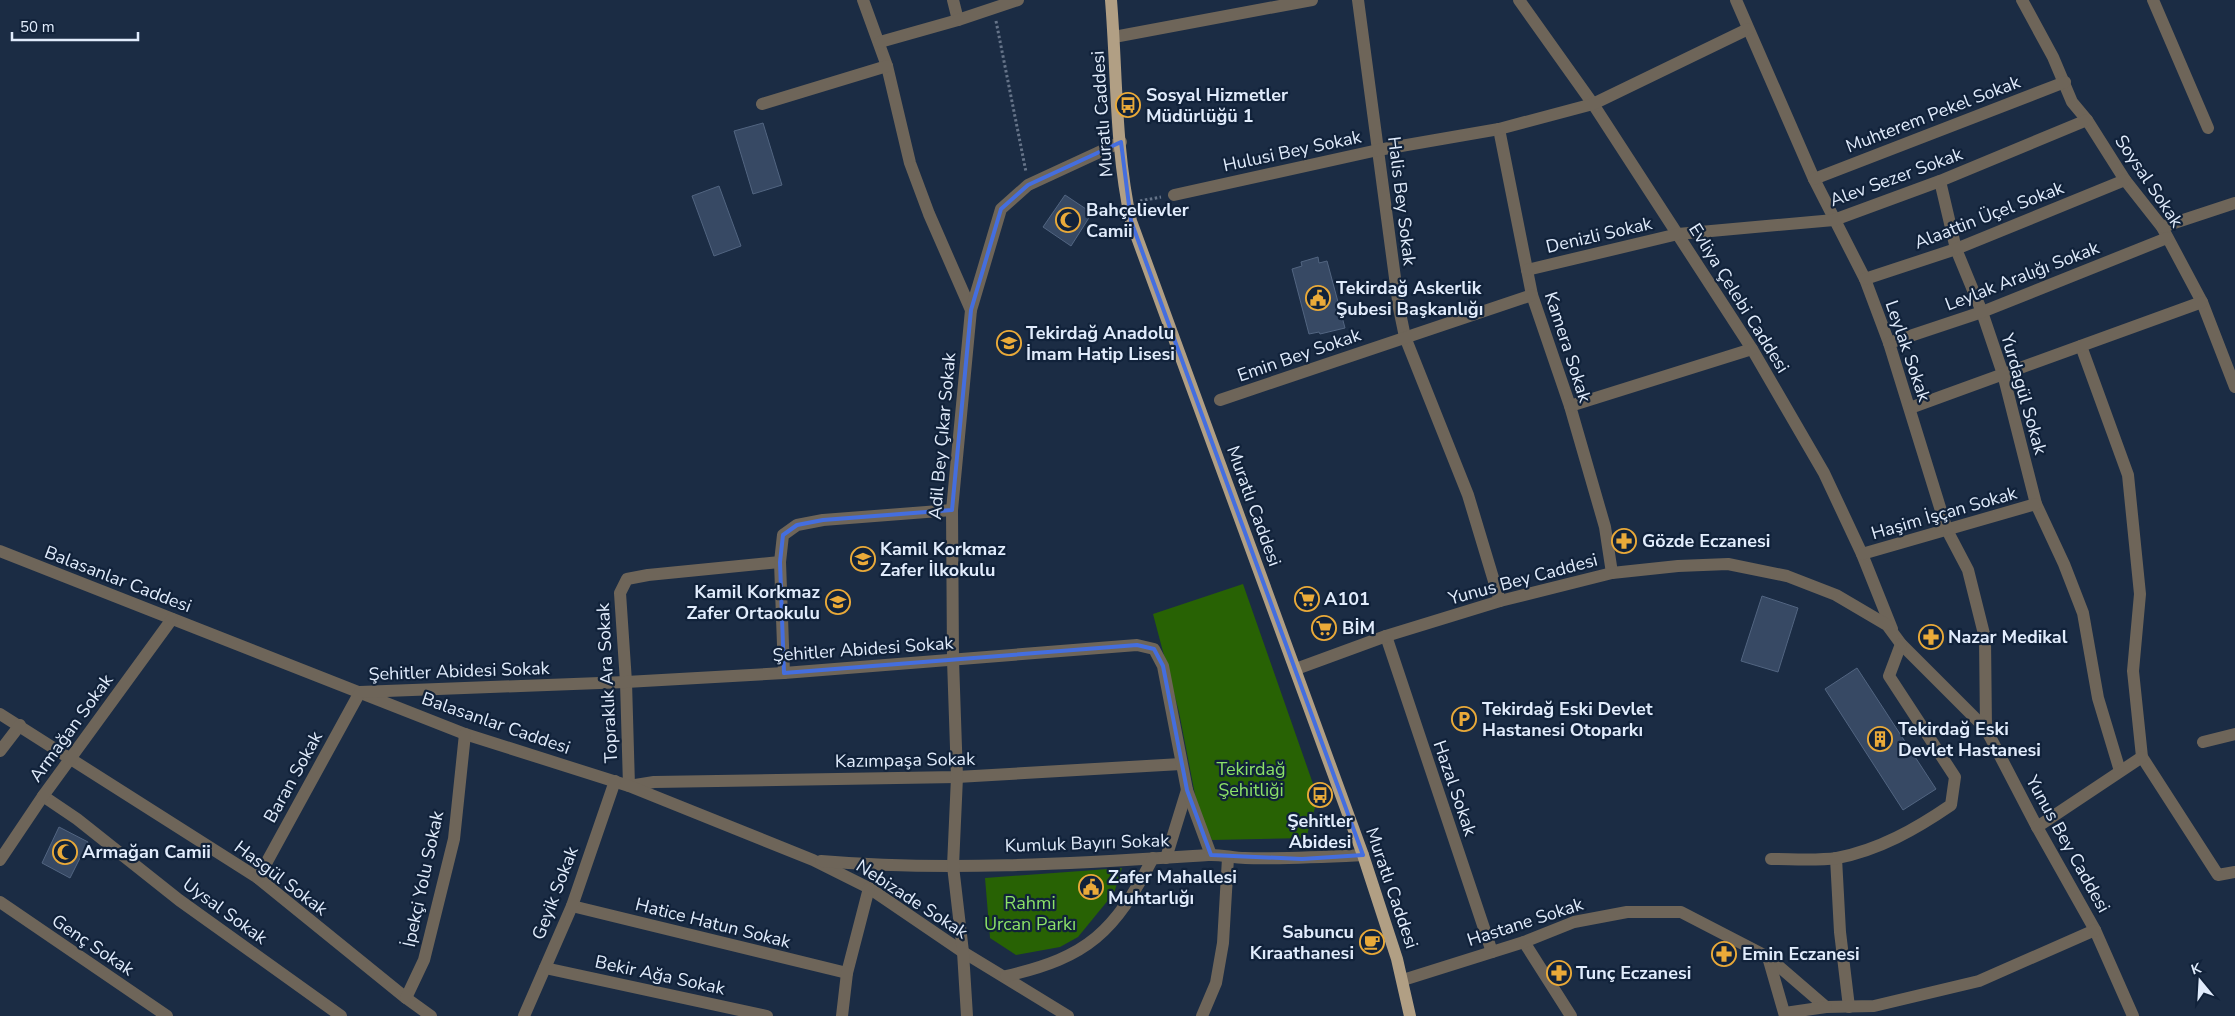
<svg xmlns="http://www.w3.org/2000/svg" width="2235" height="1016" font-family="'Nunito Sans',sans-serif">
	<style>
		.green { fill: #286204 }
		.building { fill: #374964; stroke: #526581 }
		.lines { fill: none; stroke-linecap: round; stroke-linejoin: round }
		.path { stroke: #667489; stroke-width: 3; stroke-dasharray: 2.5 2.5; stroke-linecap: butt }
		.minor { stroke: #6e6559; stroke-width: 12 }
		.major { stroke: #b19f84; stroke-width: 12 }
		.marked { fill: none; stroke: #446edf; stroke-width: 4; stroke-linejoin: round }
		.labels { text-anchor: middle; stroke-width: 4.5; stroke-linejoin: round; paint-order: stroke }
		.poi-label { font-size: 18px; font-weight: bold; fill: #e1ecfc; stroke: #11223a; text-anchor: start }
		.street-label { font-size: 18px; fill: #e1ecfc; stroke: #11223a }
		.park-label { font-size: 18px; fill: #8ce268; stroke: #11223a }
	</style>
	<rect width="100%" height="100%" fill="#1b2c44"/>
	<g class="green">
		<polygon points="1243,584 1318,798 1306,838 1212,840 1198,810 1179,712 1153,614"/>
		<polygon points="1122,868 1114,893 1078,937 1060,947 1016,955 990,938 985,878"/>
	</g>
	<g class="building">
		<polygon points="763,123 782,185 753,194 734,131"/>
		<polygon points="719,186 741,246 714,256 692,196"/>
		<polygon points="1065,195 1092,213 1071,246 1043,227"/>
		<polygon points="1318,257 1319,263 1327,261 1345,328 1320,334 1319,332 1309,334 1292,269 1302,266 1301,262"/>
		<polygon points="1762,596 1798,608 1778,672 1741,661"/>
		<polygon points="1857,668 1936,789 1903,810 1825,689"/>
		<polygon points="59,827 88,842 70,878 42,863"/>
	</g>
	<g class="lines">
		<g class="path">
			<polyline points="996,21 1026,172"/>
			<polyline points="1140,201 1161,197"/>
		</g>
		<g class="minor">
			<polyline points="863,0 887,66 910,163 929,214 971,310"/>
			<polyline points="953,0 958,20"/>
			<polyline points="1358,0 1399,308 1405,337 1468,495 1500,601"/>
			<polyline points="1519,0 1593,104 1752,349 1824,473 1862,554 1892,629"/>
			<polyline points="1736,0 1814,179 1865,279 1889,343 1947,530 1968,570 1985,638 1986,729"/>
			<polyline points="2022,0 2053,57 2072,102 2087,120 2125,180 2162,227 2202,302 2235,387"/>
			<polyline points="2153,0 2208,128"/>
			<polyline points="1114,37 1312,0"/>
			<polyline points="880,42 958,20 1018,0"/>
			<polyline points="762,104 887,66"/>
			<polyline points="1499,129 1532,295 1570,406 1605,527 1612,573"/>
			<polyline points="1814,179 2065,82"/>
			<polyline points="1940,181 1956,249 1982,312 2003,374 2036,504 2064,564 2083,613 2098,698 2120,771"/>
			<polyline points="1174,195 1378,150 1499,129 1593,104 1748,29"/>
			<polyline points="2162,227 2235,203"/>
			<polyline points="1527,270 1678,234 1834,220 1940,181 2087,120"/>
			<polyline points="1865,279 1956,249 2125,180"/>
			<polyline points="1889,343 1982,312 2167,238"/>
			<polyline points="2081,346 2128,475 2140,594 2133,671 2142,757 2218,875 2235,872"/>
			<polyline points="1220,400 1532,295"/>
			<polyline points="1570,406 1752,349"/>
			<polyline points="1910,408 2202,302"/>
			<polyline points="952,510 823,520 797,525 783,535 780,562 648,575 627,579 620,593 626,682 629,786 654,782 957,777 1181,764"/>
			<polyline points="0,551 465,734 629,786 813,860 869,888 963,952 1068,1016"/>
			<polyline points="1862,554 2036,504"/>
			<polyline points="780,562 784,673"/>
			<polyline points="1386,636 1492,952"/>
			<polyline points="1296,669 1386,636 1500,601 1612,573 1678,566 1728,564 1787,576 1836,595 1887,625 1901,644 1986,729 2037,827 2095,930 2133,1016"/>
			<polyline points="0,714 258,878 406,998 431,1016"/>
			<polyline points="2203,742 2235,734"/>
			<polyline points="0,751 20,725"/>
			<polyline points="43,796 77,819 179,900 341,1016"/>
			<polyline points="2037,827 2142,757"/>
			<polyline points="1166,858 1187,790"/>
			<polyline points="1836,858 1840,932 1849,1007"/>
			<path d="M1771 859C1792 859 1816 861 1837 858 1879 850 1916 829 1951 805L1955 777 1889 676 1901 644"/>
			<polyline points="0,860 43,796 172,619"/>
			<path d="M821 861C949 872 1080 863 1208 855 1220 854 1233 858 1245 858 1285 859 1323 857 1363 855"/>
			<polyline points="258,878 360,692 626,682 784,673 1137,645 1154,649 1163,666 1187,790 1211,855"/>
			<polyline points="0,902 167,1016"/>
			<polyline points="572,906 847,973"/>
			<polyline points="1524,942 1571,1016"/>
			<polyline points="1768,957 1826,1007 1874,1006 1979,981 2095,930"/>
			<polyline points="545,968 767,1016"/>
			<path d="M1006 976C1089 957 1114 932 1153 858"/>
			<polyline points="1403,980 1524,942 1574,922 1627,912 1681,912 1768,957 1785,1016"/>
			<polyline points="406,998 424,960 454,839 465,734"/>
			<polyline points="1785,1013 1826,1007"/>
			<polyline points="524,1016 572,906 615,781"/>
			<polyline points="842,1016 847,973 869,888"/>
			<polyline points="967,1016 963,952 953,866 957,777 953,660 952,510 971,310 1001,209 1028,185 1121,142"/>
			<polyline points="1202,1016 1216,983 1223,943 1228,858"/>
		</g>
		<path class="major" d="M1111 0C1117 73 1115 149 1131 221L1363 855 1397 959 1410 1016"/>
	</g>
	<path class="marked" d="M1121 142 1131 221 1363 855 1302 859 1211 855 1187 790 1163 666 1154 649 1137 645 784 673 780 562 783 535 797 525 823 520 952 510 971 310 1001 209 1028 185Z"/>
	<defs>
		<symbol id="bus-ring" viewBox="-11 -11 22 22"><circle r="9.5" fill="#11223a" stroke="#eaaa39" stroke-width="1.5"/><path d="M-5-6H5V4H4V6H2V4H-2V6H-4V4H-5ZM-3.5-4V0h7V-4ZM-3.5 1.2v1.5H-2V1.2ZM2 1.2v1.5H3.5V1.2Z" fill="#eaaa39"/></symbol>
		<symbol id="mosque-ring" viewBox="-11 -11 22 22"><circle r="9.5" fill="#11223a" stroke="#eaaa39" stroke-width="1.5"/><path d="M3.5-4.9A6 6 0 1 0 3.5 4.9A5 5 0 1 1 3.5-4.9Z" fill="#eaaa39"/></symbol>
		<symbol id="civic-ring" viewBox="-11 -11 22 22"><circle r="9.5" fill="#11223a" stroke="#eaaa39" stroke-width="1.5"/><path d="M-.6-6.5H3V-4.5H.6V-3L4-1V1h2V6H-6V1h2V-1L-.6-3ZM-1.2 2.5V6h2.4V2.5Z" fill="#eaaa39"/></symbol>
		<symbol id="school-ring" viewBox="-11 -11 22 22"><circle r="9.5" fill="#11223a" stroke="#eaaa39" stroke-width="1.5"/><path d="M0-5L7-2L0 1L-7-2ZM-4 1L0 2.5L4 1V4Q0 6-4 4Z" fill="#eaaa39"/></symbol>
		<symbol id="pharmacy-ring" viewBox="-11 -11 22 22"><circle r="9.5" fill="#11223a" stroke="#eaaa39" stroke-width="1.5"/><path d="M-2-6h4v4h4v4h-4v4h-4v-4h-4v-4h4Z" fill="#eaaa39"/></symbol>
		<symbol id="supermarket-ring" viewBox="-11 -11 22 22"><circle r="9.5" fill="#11223a" stroke="#eaaa39" stroke-width="1.5"/><path d="M-6-5.5h2.5l.6 2H6L4.5 2H-2.5L-4.4-4H-6ZM-1.5 3.2a1.3 1.3 0 1 0 .1 0ZM3 3.2a1.3 1.3 0 1 0 .1 0Z" fill="#eaaa39"/></symbol>
		<symbol id="parking-ring" viewBox="-11 -11 22 22"><circle r="9.5" fill="#11223a" stroke="#eaaa39" stroke-width="1.5"/><path d="M-3.5-5.5H1a3.5 3.5 0 0 1 0 7H-1V5.5H-3.5ZM-1-3.4V-.6H.8a1.4 1.4 0 0 0 0-2.8Z" fill="#eaaa39"/></symbol>
		<symbol id="building-ring" viewBox="-11 -11 22 22"><circle r="9.5" fill="#11223a" stroke="#eaaa39" stroke-width="1.5"/><path d="M-4-6H4V6H1V3H-1V6H-4ZM-2.5-4.3h1.7v1.8h-1.7ZM.8-4.3h1.7v1.8H.8ZM-2.5-1h1.7V.8h-1.7ZM.8-1h1.7V.8H.8Z" fill="#eaaa39"/></symbol>
		<symbol id="cafe-ring" viewBox="-11 -11 22 22"><circle r="9.5" fill="#11223a" stroke="#eaaa39" stroke-width="1.5"/><path d="M-5.5-4.5H6V0H3Q3 3.5 0 3.5H-2.5Q-5.5 3.5-5.5 0ZM3-3.2v2h1.7v-2ZM-6 4.5H4V6H-6Z" fill="#eaaa39"/></symbol>
	</defs>
	<g fill-rule="evenodd">
		<use href="#bus-ring" x="1114" y="91" width="28" height="28"/>
		<use href="#mosque-ring" x="1054" y="206" width="28" height="28"/>
		<use href="#civic-ring" x="1304" y="284" width="28" height="28"/>
		<use href="#school-ring" x="995" y="329" width="28" height="28"/>
		<use href="#pharmacy-ring" x="1610" y="527" width="28" height="28"/>
		<use href="#school-ring" x="849" y="545" width="28" height="28"/>
		<use href="#supermarket-ring" x="1293" y="585" width="28" height="28"/>
		<use href="#school-ring" x="824" y="588" width="28" height="28"/>
		<use href="#supermarket-ring" x="1310" y="614" width="28" height="28"/>
		<use href="#pharmacy-ring" x="1917" y="623" width="28" height="28"/>
		<use href="#parking-ring" x="1450" y="705" width="28" height="28"/>
		<use href="#building-ring" x="1866" y="725" width="28" height="28"/>
		<use href="#bus-ring" x="1306" y="781" width="28" height="28"/>
		<use href="#mosque-ring" x="51" y="838" width="28" height="28"/>
		<use href="#civic-ring" x="1077" y="873" width="28" height="28"/>
		<use href="#cafe-ring" x="1358" y="928" width="28" height="28"/>
		<use href="#pharmacy-ring" x="1710" y="940" width="28" height="28"/>
		<use href="#pharmacy-ring" x="1545" y="959" width="28" height="28"/>
	</g>
	<g class="labels">
		<g class="poi-label">
			<text x="1146" y="101">Sosyal Hizmetler<tspan x="1146" dy="21">Müdürlüğü 1</tspan></text>
			<text x="1086" y="216">Bahçelievler<tspan x="1086" dy="21">Camii</tspan></text>
			<text x="1336" y="294">Tekirdağ Askerlik<tspan x="1336" dy="21">Şubesi Başkanlığı</tspan></text>
			<text x="1026" y="339">Tekirdağ Anadolu<tspan x="1026" dy="21">İmam Hatip Lisesi</tspan></text>
			<text x="1642" y="547">Gözde Eczanesi</text>
			<text x="880" y="555">Kamil Korkmaz<tspan x="880" dy="21">Zafer İlkokulu</tspan></text>
			<text x="820" y="598" text-anchor="end">Kamil Korkmaz<tspan x="820" dy="21">Zafer Ortaokulu</tspan></text>
			<text x="1324" y="605">A101</text>
			<text x="1342" y="634">BİM</text>
			<text x="1948" y="643">Nazar Medikal</text>
			<text x="1482" y="715">Tekirdağ Eski Devlet<tspan x="1482" dy="21">Hastanesi Otoparkı</tspan></text>
			<text x="1898" y="735">Tekirdağ Eski<tspan x="1898" dy="21">Devlet Hastanesi</tspan></text>
			<text x="1320" y="827" text-anchor="middle">Şehitler<tspan x="1320" dy="21">Abidesi</tspan></text>
			<text x="82" y="858">Armağan Camii</text>
			<text x="1108" y="883">Zafer Mahallesi<tspan x="1108" dy="21">Muhtarlığı</tspan></text>
			<text x="1354" y="938" text-anchor="end">Sabuncu<tspan x="1354" dy="21">Kıraathanesi</tspan></text>
			<text x="1742" y="960">Emin Eczanesi</text>
			<text x="1576" y="979">Tunç Eczanesi</text>
		</g>
		<g class="street-label">
			<text transform="translate(1102 114) rotate(-94)" y="6">Muratlı Caddesi</text>
			<text transform="translate(1933 114) rotate(-21)" y="6">Muhterem Pekel Sokak</text>
			<text transform="translate(1292 151) rotate(-12)" y="6">Hulusi Bey Sokak</text>
			<text transform="translate(1896 177) rotate(-20)" y="6">Alev Sezer Sokak</text>
			<text transform="translate(2149 181) rotate(56)" y="6">Soysal Sokak</text>
			<text transform="translate(1402 201) rotate(83)" y="6">Halis Bey Sokak</text>
			<text transform="translate(1989 215) rotate(-21)" y="6">Alaattin Üçel Sokak</text>
			<text transform="translate(1599 235) rotate(-13)" y="6">Denizli Sokak</text>
			<text transform="translate(2022 276) rotate(-21)" y="6">Leylak Aralığı Sokak</text>
			<text transform="translate(1739 298) rotate(58)" y="6">Evliya Çelebi Caddesi</text>
			<text transform="translate(1568 347) rotate(72)" y="6">Kamera Sokak</text>
			<text transform="translate(1908 351) rotate(71)" y="6">Leylak Sokak</text>
			<text transform="translate(1299 355) rotate(-19)" y="6">Emin Bey Sokak</text>
			<text transform="translate(2024 394) rotate(74)" y="6">Yurdagül Sokak</text>
			<text transform="translate(942 436) rotate(-85)" y="6">Adil Bey Çıkar Sokak</text>
			<text transform="translate(1254 506) rotate(70)" y="6">Muratlı Caddesi</text>
			<text transform="translate(1944 513) rotate(-16)" y="6">Haşim İşçan Sokak</text>
			<text transform="translate(118 579) rotate(21)" y="6">Balasanlar Caddesi</text>
			<text transform="translate(1523 579) rotate(-15)" y="6">Yunus Bey Caddesi</text>
			<text transform="translate(863 649) rotate(-4)" y="6">Şehitler Abidesi Sokak</text>
			<text transform="translate(459 671) rotate(-2)" y="6">Şehitler Abidesi Sokak</text>
			<text transform="translate(607 683) rotate(-93)" y="6">Topraklık Ara Sokak</text>
			<text transform="translate(496 723) rotate(19)" y="6">Balasanlar Caddesi</text>
			<text transform="translate(71 728) rotate(-54)" y="6">Armağan Sokak</text>
			<text transform="translate(905 760) rotate(-1)" y="6">Kazımpaşa Sokak</text>
			<text transform="translate(293 777) rotate(-61)" y="6">Baran Sokak</text>
			<text transform="translate(1455 788) rotate(71)" y="6">Hazal Sokak</text>
			<text transform="translate(1087 843) rotate(-2)" y="6">Kumluk Bayırı Sokak</text>
			<text transform="translate(2068 844) rotate(61)" y="6">Yunus Bey Caddesi</text>
			<text transform="translate(281 878) rotate(37)" y="6">Hasgül Sokak</text>
			<text transform="translate(423 879) rotate(-78)" y="6">İpekçi Yolu Sokak</text>
			<text transform="translate(1392 888) rotate(71)" y="6">Muratlı Caddesi</text>
			<text transform="translate(555 893) rotate(-69)" y="6">Geyik Sokak</text>
			<text transform="translate(912 899) rotate(33)" y="6">Nebizade Sokak</text>
			<text transform="translate(225 911) rotate(36)" y="6">Uysal Sokak</text>
			<text transform="translate(1525 922) rotate(-18)" y="6">Hastane Sokak</text>
			<text transform="translate(713 923) rotate(14)" y="6">Hatice Hatun Sokak</text>
			<text transform="translate(93 945) rotate(34)" y="6">Genç Sokak</text>
			<text transform="translate(660 975) rotate(12)" y="6">Bekir Ağa Sokak</text>
		</g>
		<g class="park-label">
			<text x="1251" y="775">Tekirdağ<tspan x="1251" dy="21">Şehitliği</tspan></text>
			<text x="1030" y="909">Rahmi<tspan x="1030" dy="21">Urcan Parkı</tspan></text>
		</g>
	</g>
	<g transform="translate(2200 981) rotate(342)" stroke="#11223a" stroke-width="4" paint-order="stroke">
	<path d="M0-4L9 19L0 12L-9 19Z" fill="#e1ecfc"/>
	<text y="-8" font-size="14" font-weight="bold" text-anchor="middle" fill="#e1ecfc">K</text>
	</g>
	<path d="M12 32v8h126v-8" fill="none" stroke="#e1ecfc" stroke-width="2.5"/>
	<text x="20" y="32" font-size="15" fill="#e1ecfc" stroke="#11223a" stroke-width="4" paint-order="stroke">50 m</text>
</svg>
